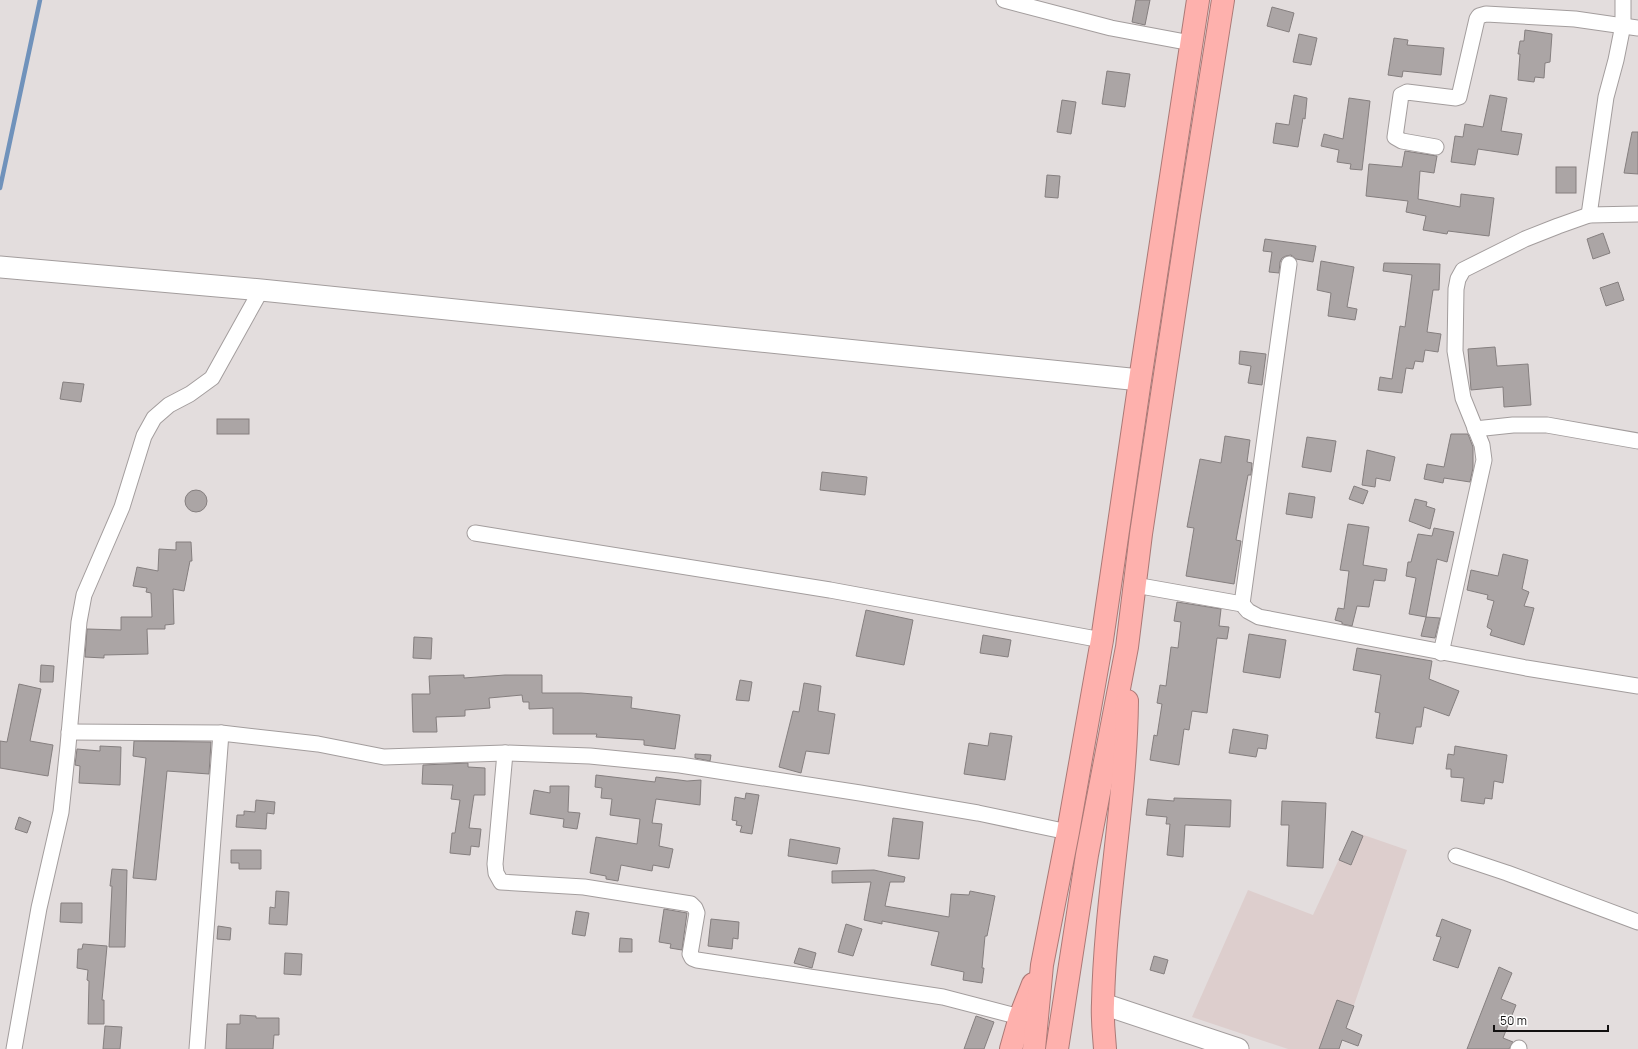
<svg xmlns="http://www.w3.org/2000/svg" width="1638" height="1049" font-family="Manrope,sans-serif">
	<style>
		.built { fill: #ddcecd }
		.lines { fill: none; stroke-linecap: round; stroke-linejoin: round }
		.stream { stroke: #7092bb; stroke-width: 4.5 }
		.building { fill: #aba5a5; stroke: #857f7f }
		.street-casing { stroke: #a39d9d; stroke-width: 17 }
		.secondary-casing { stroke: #a39d9d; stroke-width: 23 }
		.highway-casing { stroke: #ab7976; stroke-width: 24 }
		.street { stroke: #fff; stroke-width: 15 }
		.secondary { stroke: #fff; stroke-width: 21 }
		.highway { stroke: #feb1ad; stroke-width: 22 }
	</style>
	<rect width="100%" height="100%" fill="#e3dddd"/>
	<polygon class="built" points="1352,831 1407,850 1339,1049 1288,1049 1192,1017 1248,890 1313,915"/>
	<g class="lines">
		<polyline class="stream" points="0,188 40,0"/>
	</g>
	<g class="building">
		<polygon points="1136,0 1150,0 1145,25 1132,22"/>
		<polygon points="1272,7 1294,13 1289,32 1267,26"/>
		<polygon points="1525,30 1552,34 1550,62 1545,63 1544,78 1535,77 1534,82 1518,80 1520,54 1518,54 1520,41 1524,41"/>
		<polygon points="1299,34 1317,38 1311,65 1293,62"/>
		<polygon points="1394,38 1408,40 1407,45 1444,48 1441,75 1403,71 1402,77 1388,75"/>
		<polygon points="1107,71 1130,74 1125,107 1102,104"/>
		<polygon points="1294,95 1307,98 1305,119 1303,118 1298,147 1273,143 1276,123 1289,125"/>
		<polygon points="1490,95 1507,98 1501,131 1522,134 1518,155 1478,149 1475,165 1451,162 1455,136 1463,137 1465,124 1483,127"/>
		<polygon points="1349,98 1370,101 1362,170 1350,169 1351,164 1337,162 1339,150 1321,146 1324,134 1343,139"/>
		<polygon points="1062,100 1076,102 1071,134 1057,132"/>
		<polygon points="1632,132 1638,132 1638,174 1624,173"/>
		<polygon points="1405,151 1437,156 1434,173 1420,171 1418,199 1460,207 1461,194 1494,198 1489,236 1448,231 1447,234 1423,230 1426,216 1406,212 1408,201 1366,196 1369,164 1402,167"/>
		<rect x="1556" y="167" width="20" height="26"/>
		<polygon points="1047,175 1060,176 1058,198 1045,197"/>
		<polygon points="1603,233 1610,253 1593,259 1587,239"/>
		<polygon points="1265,239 1316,246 1313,262 1296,259 1291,255 1286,256 1282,258 1280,262 1279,273 1269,272 1272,252 1263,251"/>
		<polygon points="1321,261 1354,267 1347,307 1357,309 1355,320 1328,316 1331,293 1317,290"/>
		<polygon points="1384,263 1440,264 1439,290 1433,290 1427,332 1441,334 1438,352 1425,350 1423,362 1415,361 1413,369 1406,368 1402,393 1378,390 1380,377 1392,379 1400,326 1405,327 1412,275 1383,271"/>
		<polygon points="1618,282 1624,300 1606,306 1600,288"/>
		<polygon points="1495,347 1497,366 1528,364 1531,405 1504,407 1503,387 1471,390 1468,349"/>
		<polygon points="1240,351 1266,354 1262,385 1248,383 1251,366 1239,364"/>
		<polygon points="63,382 84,384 81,402 60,399"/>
		<rect x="217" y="419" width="32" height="15"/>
		<polygon points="1451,434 1468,434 1473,447 1473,468 1470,482 1444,478 1443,483 1424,479 1427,464 1444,467"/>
		<polygon points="1225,436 1250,440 1247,462 1252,463 1251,475 1248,475 1236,540 1241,541 1234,584 1186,576 1194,528 1187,527 1200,459 1221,463"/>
		<polygon points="1307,437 1336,441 1331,472 1302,467"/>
		<polygon points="1367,450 1395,457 1390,481 1376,478 1375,487 1362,485"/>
		<polygon points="822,472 867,477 865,495 820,490"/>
		<polygon points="1354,486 1368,491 1363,504 1349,499"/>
		<circle cx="196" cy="501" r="11"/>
		<polygon points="1289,493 1315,497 1312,518 1286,514"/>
		<polygon points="1415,499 1427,502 1426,506 1435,509 1430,529 1409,521"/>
		<polygon points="1348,524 1369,527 1363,565 1387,569 1385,581 1374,580 1369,607 1357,606 1352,626 1342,624 1342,622 1335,620 1338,608 1344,609 1349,571 1340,570"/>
		<polygon points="1434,528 1454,532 1447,562 1437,559 1426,617 1409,614 1416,578 1406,576 1408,562 1411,562 1418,534 1432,536"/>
		<polygon points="176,542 191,542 192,561 190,561 184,591 173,589 174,624 165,625 165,629 147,629 148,654 104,655 104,658 85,657 87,629 121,630 121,617 152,617 151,593 146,592 147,588 133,586 137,567 158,571 159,549 176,550"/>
		<polygon points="1503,554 1528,560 1522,589 1529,592 1524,606 1534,608 1524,645 1490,635 1492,630 1487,627 1494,601 1487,599 1488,595 1467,590 1471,570 1498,576"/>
		<polygon points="1177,602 1221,609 1219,626 1229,627 1227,639 1217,638 1207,713 1192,711 1189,730 1184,729 1179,765 1150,760 1154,735 1157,736 1162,704 1157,703 1160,685 1166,686 1171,647 1178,648 1181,622 1174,621"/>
		<polygon points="866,610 913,620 904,665 856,656"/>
		<polygon points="1426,617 1440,618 1435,638 1421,636"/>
		<polygon points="1249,634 1286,640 1280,678 1243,672"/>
		<polygon points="983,635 1011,640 1008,657 980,653"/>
		<polygon points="414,637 432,638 431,659 413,658"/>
		<polygon points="1357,648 1432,661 1429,679 1459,691 1449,716 1424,707 1421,727 1416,727 1413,744 1376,738 1380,713 1375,712 1381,675 1353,670"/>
		<polygon points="41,665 54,666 53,682 40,682"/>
		<polygon points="464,675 464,678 505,675 542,675 542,693 581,693 632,697 631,708 680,715 675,749 644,745 644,740 596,737 597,734 553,734 553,708 529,709 529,702 523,702 522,695 489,698 490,708 465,710 465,716 436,717 437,732 413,732 412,694 430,694 429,676"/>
		<polygon points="740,680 752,682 749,701 736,700"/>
		<polygon points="804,683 821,686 818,711 835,714 829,754 806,751 801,773 779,767 793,711 799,712"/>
		<polygon points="19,684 41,689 30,741 53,745 48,776 0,768 0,741 7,742"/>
		<polygon points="1233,729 1268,735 1266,749 1258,748 1256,757 1229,753"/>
		<polygon points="990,733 1012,736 1005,780 964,774 969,743 988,746"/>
		<polygon points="134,741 211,742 209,774 167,771 156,880 133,878 146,758 133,756"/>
		<polygon points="100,746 121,747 120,785 79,783 80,766 75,765 77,749 100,751"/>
		<polygon points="1455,746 1507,755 1503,783 1494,781 1492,799 1485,798 1484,804 1461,801 1464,778 1451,777 1451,769 1446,769 1448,754 1454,755"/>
		<polygon points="695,754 711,755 710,761 695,758"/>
		<polygon points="468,763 468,767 485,768 485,795 474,795 469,828 481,829 479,847 471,846 470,855 450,853 452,833 455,833 460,800 451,799 453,785 422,784 423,765"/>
		<polygon points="596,775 655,782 656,777 687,781 701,780 700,805 656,799 652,823 662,824 659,846 673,849 669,868 653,865 652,871 621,865 618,881 606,879 606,876 590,873 596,837 637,844 640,819 610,815 612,799 601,798 602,788 595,787"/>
		<polygon points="550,786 569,786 568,812 580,813 577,829 563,827 564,819 530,814 534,790 550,793"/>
		<polygon points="746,793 759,795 752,834 740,832 742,826 736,825 737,821 732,820 735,797 745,799"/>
		<polygon points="1174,798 1231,800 1230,827 1185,825 1183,857 1167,855 1170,824 1166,824 1167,817 1146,815 1148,799 1174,801"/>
		<polygon points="256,800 275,802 274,814 267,813 266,829 236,827 237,815 244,815 244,811 255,812"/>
		<polygon points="1282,801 1326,803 1323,868 1287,866 1289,825 1281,825"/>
		<polygon points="19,817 31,822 27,833 15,829"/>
		<polygon points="893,818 923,822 919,859 888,856"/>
		<polygon points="1352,831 1363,836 1351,865 1339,860"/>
		<polygon points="790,839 840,848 837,864 788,856"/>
		<polygon points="231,850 261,850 261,869 239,869 239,863 231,863"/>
		<polygon points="112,869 127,870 125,947 109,947 112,886 110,886"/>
		<polygon points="874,870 905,877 904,882 890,882 885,906 949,917 951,894 969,895 970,891 995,896 987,936 985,936 982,968 984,968 982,983 963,980 964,972 931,965 939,932 882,921 882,924 864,920 871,882 832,883 832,871"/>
		<polygon points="276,891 289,892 287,925 269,924 270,907 275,908"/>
		<polygon points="61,903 82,903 82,923 60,922"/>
		<polygon points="664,909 687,913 682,950 670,948 671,944 659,942"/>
		<polygon points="576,911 589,913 585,936 572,934"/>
		<polygon points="711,919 739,922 738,939 733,938 732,949 708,946"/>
		<polygon points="1442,919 1471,930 1458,968 1433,960 1441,937 1436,936"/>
		<polygon points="846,924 862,929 853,956 838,952"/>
		<polygon points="218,926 231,928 230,940 217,939"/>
		<polygon points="620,938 632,939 632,952 619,952"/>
		<polygon points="83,944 107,946 102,1000 104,1000 104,1024 88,1024 89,981 87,980 88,970 77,968 78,949 82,949"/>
		<polygon points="799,948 816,953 812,968 794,963"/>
		<polygon points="285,953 302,954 301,975 284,974"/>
		<polygon points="1154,956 1168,960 1164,974 1150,970"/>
		<polygon points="1499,967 1512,973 1501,999 1516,1005 1503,1038 1513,1042 1509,1049 1467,1049"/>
		<polygon points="1337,1000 1354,1006 1346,1028 1362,1035 1358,1046 1342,1040 1339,1049 1319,1049"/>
		<polygon points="240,1015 256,1016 256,1018 279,1018 279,1035 274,1035 273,1049 226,1049 227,1024 240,1024"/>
		<polygon points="976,1016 994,1022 984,1049 964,1049"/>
		<polygon points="105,1026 122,1027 120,1049 103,1049"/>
	</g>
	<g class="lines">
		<defs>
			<g id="street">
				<polyline points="1004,0 1111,28 1191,43"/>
				<polyline points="1436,147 1402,141 1395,137 1401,95 1407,92 1456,98 1459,97 1477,19 1479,16 1486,14 1575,19 1638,28"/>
				<polyline points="1589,215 1606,97 1616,60 1623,25 1623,0"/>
				<polyline points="1475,429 1513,425 1547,425 1638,441"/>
				<polyline points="475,533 830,590 1102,640"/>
				<polyline points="1135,585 1242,604 1248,611 1259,617 1526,668 1638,686"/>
				<polyline points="1242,604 1289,264"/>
				<polyline points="1441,653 1484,460 1482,445 1463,398 1455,351 1456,289 1458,279 1463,270 1525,239 1558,226 1589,215 1638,214"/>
				<polyline points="69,732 221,733 318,744 384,757 505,753 590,756 680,765 860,793 978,813 1068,832"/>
				<polyline points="505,753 495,864 496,873 501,882 584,887 691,904 695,908 697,913 690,954 692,958 697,960 943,997 1020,1017"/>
				<polyline points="1456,856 1507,873 1638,922"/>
				<polyline points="14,1049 39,908 61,812 68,746 79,622 84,595 122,507 144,436 154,418 169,405 190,394 212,378 261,290"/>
				<polyline points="197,1049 221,733"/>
				<polyline points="1518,1049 1519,1048"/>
			</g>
			<g id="secondary">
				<polyline points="0,267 261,290 1140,380"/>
				<polyline points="1103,1004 1238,1049"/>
			</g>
			<g id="highway">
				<polyline points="1011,1049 1020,1017 1033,984"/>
				<polyline points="1034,1049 1042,965 1068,832 1102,640 1140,380 1198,0"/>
				<polyline points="1057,1049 1087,855 1127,647 1141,534 1189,215 1223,0"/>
				<path d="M1105 1049C1104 1034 1102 1019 1103 1003 1105 902 1126 802 1127 701"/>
			</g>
		</defs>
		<use href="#street" class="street-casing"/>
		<use href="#secondary" class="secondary-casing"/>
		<use href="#highway" class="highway-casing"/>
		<use href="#street" class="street"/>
		<use href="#secondary" class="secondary"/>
		<use href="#highway" class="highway"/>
	</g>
	<path d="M1494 1025v6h114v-6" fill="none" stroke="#121010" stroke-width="2"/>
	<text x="1500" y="1025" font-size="12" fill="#121010" stroke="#ffffff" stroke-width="3" paint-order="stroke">50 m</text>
</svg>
